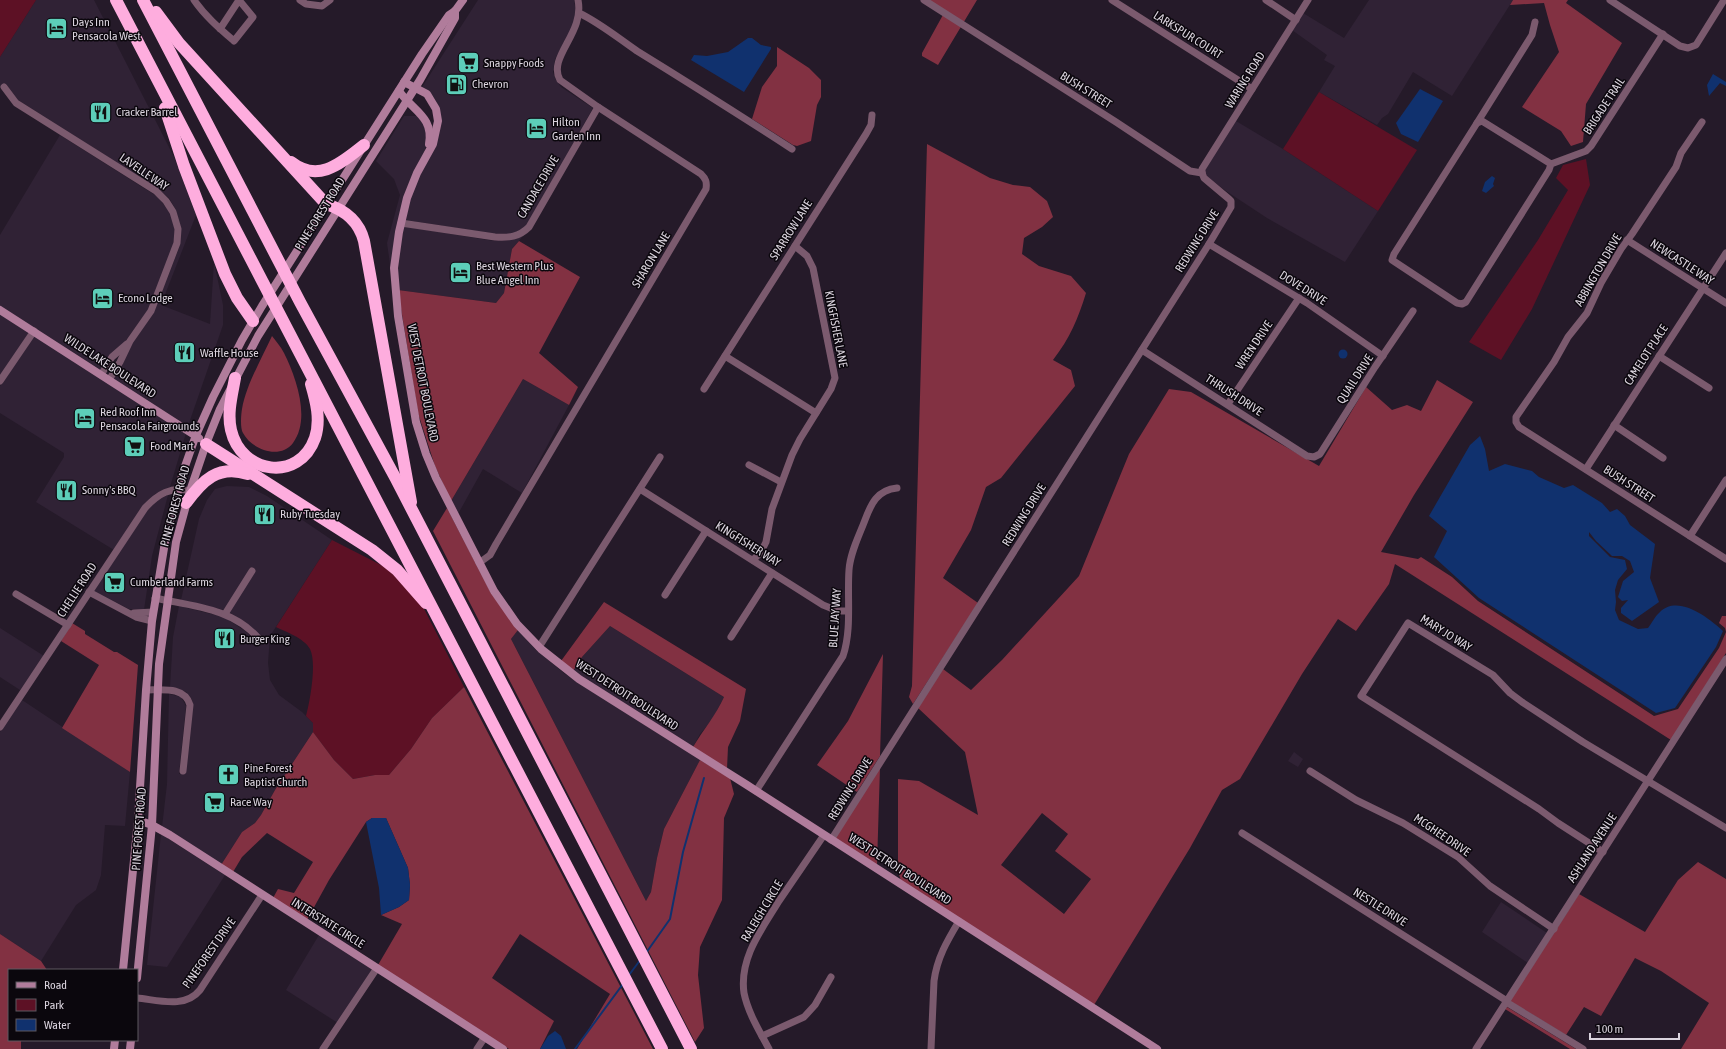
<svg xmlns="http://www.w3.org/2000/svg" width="1726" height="1049" font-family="'Asap Condensed',sans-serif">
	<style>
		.built { fill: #302235 }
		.green { fill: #5d1125 }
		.forest { fill: #823142; fill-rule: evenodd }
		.water { fill: #10316e }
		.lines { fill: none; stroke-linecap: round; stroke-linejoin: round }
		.stream { stroke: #10316e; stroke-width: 2 }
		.street { stroke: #7b5a6e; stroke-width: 7 }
		.secondary { stroke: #b07c9b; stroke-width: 8 }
		.highway { stroke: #feadde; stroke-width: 12 }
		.labels { text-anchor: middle; stroke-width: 3; stroke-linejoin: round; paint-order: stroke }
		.poi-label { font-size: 12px; fill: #dbd4de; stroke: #0b070d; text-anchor: start }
		.street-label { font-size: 12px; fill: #dbd4de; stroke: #0b070d }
	</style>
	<rect width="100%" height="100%" fill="#251a29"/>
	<g class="built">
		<polygon points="36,0 94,0 174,157 196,215 161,305 210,324 214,262 223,305 223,325 188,426 113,379 123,364 130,346 154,312 179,248 181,229 176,210 169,198 158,189 18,100 5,83 0,86 0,57"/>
		<polygon points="478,0 574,0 576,12 574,25 555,59 553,72 555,78 561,87 593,108 527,225 522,229 513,234 496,234 405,220 410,199 420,174 436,145 441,122 438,107 435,99 430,92 422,87"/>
		<polygon points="1369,0 1513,0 1452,96 1413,72 1388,114 1382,118 1377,125 1319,92 1335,66 1324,60 1327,55 1292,30 1303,13 1344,38"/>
		<polygon points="404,116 417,116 426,127 427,142 425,150 414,172 391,271 387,243 400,195 394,179 376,161"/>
		<polygon points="1236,121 1283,149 1378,211 1345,262 1267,218 1226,191 1206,176 1205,170"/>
		<polygon points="60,135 158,197 171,214 175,230 174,243 148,310 127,339 101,370 0,306 0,235"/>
		<polygon points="403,226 494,241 513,240 523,236 512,249 504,293 496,303 398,290 397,267"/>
		<polygon points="0,314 29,333 0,376"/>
		<polygon points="34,336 186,433 170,487 155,494 143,506 114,550 36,502 64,457 64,453 0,413 0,386"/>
		<polygon points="523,379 569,405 522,493 483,469 458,514 451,501"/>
		<polygon points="227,486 249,487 267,496 332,540 270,636 268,663 270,680 279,695 302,712 313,723 313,732 275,790 261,815 255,823 242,832 221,865 162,827 167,784 169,694 181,697 186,706 179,774 185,774 193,704 191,698 186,692 170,687 173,637 179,606 224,617 245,631 259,643 263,639 249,625 229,612 256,570 252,567 224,610 181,600 199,519 207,500 215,489"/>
		<polygon points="168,495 152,556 144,610 129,609 94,591 147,510 158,500"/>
		<polygon points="610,626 724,697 712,720 700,734 693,747 573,671 582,657"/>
		<polygon points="0,628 44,656 20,690 0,677"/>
		<polygon points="518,630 535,649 565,674 700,760 664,829 657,858 651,892 646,901 511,639"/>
		<polygon points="22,700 130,772 125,826 105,825 101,875 96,890 76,905 41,961 0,934 0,732"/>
		<polygon points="1294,752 1303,759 1298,767 1288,761"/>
		<polygon points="161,834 225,875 167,967 147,965"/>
		<polygon points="1501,902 1547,933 1528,963 1482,932"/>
		<polygon points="319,935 373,970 338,1023 286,990"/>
	</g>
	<g class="green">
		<polygon points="0,0 36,0 0,57"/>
		<polygon points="1319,92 1417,150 1378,211 1283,149"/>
		<polygon points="1586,159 1590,185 1532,309 1501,360 1469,342 1538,240 1568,190 1556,178 1563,165"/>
		<path d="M332 540 385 567 406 586 420 601 464 687 432 718 411 749 389 775H375L353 779 334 760 313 732V723L306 716C310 701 317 663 310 649 304 638 286 632 276 627Z"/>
	</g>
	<g class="forest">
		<polygon points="924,0 977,0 938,65 922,56 922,53 944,13"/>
		<polygon points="1513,0 1568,0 1566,3 1622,43 1586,104 1583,142 1571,146 1561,131 1522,107 1559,52 1550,25 1544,3 1510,5"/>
		<polygon points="777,47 809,68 821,80 821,97 817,105 811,141 797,146 793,145 752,119 762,87 777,66"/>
		<path d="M927 144 990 178 1013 185 1030 187 1047 201 1053 217 1042 227 1024 238 1022 254 1039 266 1071 276 1086 293C1078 319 1070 338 1053 360L1071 370 1075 386 1001 478 986 487 971 530 943 578 978 603 913 704 909 697 912 686Z"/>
		<polygon points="519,241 580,277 539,353 578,387 569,405 523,379 451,501 435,466 418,413 398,290 496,303 504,293 512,249"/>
		<path d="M272 336C276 341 281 347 284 353 296 377 311 419 293 443 280 460 252 450 243 433 240 428 241 415 242 409 246 385 262 358 272 336Z"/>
		<path d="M1437 380 1473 402 1414 495 1381 552 1418 559 1421 557 1452 577 1478 601 1654 716 1678 709 1719 648 1726 632 1725 628 1719 623 1722 616H1726V653L1671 740 1395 564 1389 584 1356 631 1338 619 1302 674 1240 779 1222 790 1190 848 1094 1005 901 881 898 871V779L919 781 978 815 965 752 918 708 943 669 971 690 1002 660 1079 576 1129 454 1169 389 1191 392 1319 466 1366 387 1392 410 1407 405 1421 411ZM1042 813 1068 834 1055 851 1091 879 1064 914 1001 865Z"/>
		<polygon points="447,508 491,593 518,630 511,639 646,901 651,892 657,858 664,829 700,760 730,778 734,794 724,818 722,900 700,947 698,975 704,1028 695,1042 433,531"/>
		<path d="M604 602 746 689 740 721 728 747 727 769 693 747C703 730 716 715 724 697L610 626 582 657 573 671 561 661Z"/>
		<polygon points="72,623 85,631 85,634 114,652 117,652 138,665 130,772 62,728 99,665 61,641"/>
		<polygon points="883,654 880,756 857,792 817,765 848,721"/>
		<polygon points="464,687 653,1049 577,1049 610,994 520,934 492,978 554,1021 540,1049 509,1049 378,965 402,924 381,915 399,907 409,900 410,885 408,868 386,818 372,818 366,822 329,880 307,920 273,898 278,889 294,893 313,862 267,833 242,857 233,872 221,865 242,832 255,823 261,815 275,790 313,732 334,760 353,779 375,775 389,775 411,749 432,718"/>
		<polygon points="880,767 877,865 835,838"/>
		<polygon points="1698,862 1726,879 1726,1049 1681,1049 1709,1003 1661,971 1635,958 1601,1016 1584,1007 1566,1035 1510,1001 1579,894 1645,932 1678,880"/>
		<polygon points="0,934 41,961 47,970 9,970 9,1040 21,1040 21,1049 0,1049"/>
		<polygon points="1507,1007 1576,1049 1570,1049 1505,1009"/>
	</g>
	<g class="water">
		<polygon points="748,38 752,38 761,45 771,47 771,49 744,92 691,60 694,55 707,56 728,52"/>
		<polygon points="1713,74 1726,82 1726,86 1720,83 1709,96 1707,85"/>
		<polygon points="1420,89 1443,101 1418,142 1401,134 1396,123"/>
		<polygon points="1492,176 1495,178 1493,184 1494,186 1486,193 1482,191 1485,182"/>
		<circle cx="1343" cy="354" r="4.5"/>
		<path d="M1480 436 1485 449 1489 471 1505 464 1532 471 1539 477 1564 488 1573 485 1602 503 1610 512 1617 509 1625 516 1630 525 1655 544 1650 578 1659 602 1632 621 1621 613V608L1628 600 1622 601 1618 597 1623 581 1634 572 1630 561 1622 556H1612L1596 541 1589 532V536L1610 557 1625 560 1627 569 1618 580 1615 590 1616 602 1615 610 1619 620 1638 629 1648 628C1652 623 1655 616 1660 612 1678 594 1709 618 1723 631L1716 647 1675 708 1656 713 1479 598 1434 557 1447 531 1429 516 1470 445Z"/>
		<polygon points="372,818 386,818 408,868 410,885 409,900 399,907 381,915 379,888 366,822"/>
		<polygon points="555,1031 561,1036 566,1049 540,1049 548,1036"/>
	</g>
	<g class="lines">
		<g class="stream">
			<polyline points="646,953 670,919 683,852 704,778"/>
			<polyline points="629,975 641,959"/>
			<polyline points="575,1049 623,984"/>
		</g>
		<g class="street">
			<path d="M194 0C205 16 219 28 234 41L253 17 239 0 220 29"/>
			<polyline points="300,0 306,4 322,6 330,0"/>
			<polyline points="924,0 1116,122 1190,171 1202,173"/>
			<polyline points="1112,0 1252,89"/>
			<polyline points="1266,0 1296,20"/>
			<polyline points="1610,0 1680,46 1688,48 1696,45 1724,0"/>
			<path d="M579 13C600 23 618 38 637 51 689 83 741 116 792 149"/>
			<polyline points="4,87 16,103 156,191 166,201 173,212 178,229 177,243 151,311 130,341 120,362 109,380"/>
			<polyline points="1702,122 1681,153 1676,167 1632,234 1621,249 1601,283 1587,313 1568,337 1554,362 1516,417 1516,422 1519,427 1726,559"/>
			<polyline points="1477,123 1532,35 1535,22"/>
			<polyline points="1551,164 1482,121 1477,123 1394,254 1392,260 1457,303 1462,304 1466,302 1549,170 1551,164 1586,151 1591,146 1663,34"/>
			<polyline points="1202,173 1202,169 1308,0"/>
			<path d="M401 223 495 237C509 238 519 237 529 227L598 107"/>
			<polyline points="1627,240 1726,303"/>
			<polyline points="1209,244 1307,303 1383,356"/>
			<polyline points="1142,350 1307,456 1314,457 1320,454 1375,367 1413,311"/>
			<polyline points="725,356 816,413"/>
			<polyline points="1659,356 1709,388"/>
			<polyline points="101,375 112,357 127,344"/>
			<polyline points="0,381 34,331"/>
			<polyline points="704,389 866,134 871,125 872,115"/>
			<polyline points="1228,404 1299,298"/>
			<polyline points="1614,425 1663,458"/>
			<polyline points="749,465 781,482"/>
			<polyline points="1586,469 1726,253"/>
			<polyline points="640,489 823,605 838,611 848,611"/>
			<polyline points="1690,536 1726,480"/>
			<polyline points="753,560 761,552 766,542 772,509 792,455 800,439 831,389 835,378 813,268 807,256 795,246"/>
			<path d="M479 563 490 555 496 544 690 216 706 189C707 182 706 179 701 174L598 107 560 80C547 57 585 33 578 0"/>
			<polyline points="89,592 136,617 152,621"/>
			<polyline points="16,594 68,625"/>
			<polyline points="665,595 706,531"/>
			<path d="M155 598C192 606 233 608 259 639"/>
			<polyline points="134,613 153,612"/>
			<polyline points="225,614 252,571"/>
			<polyline points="731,637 772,573"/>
			<polyline points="539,647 660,457"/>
			<path d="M146 690C161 690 185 686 190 705L183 771"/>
			<path d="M0 727 145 508C158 494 171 486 190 491"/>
			<polyline points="1310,771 1356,800 1403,823 1458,857 1490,886 1554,929"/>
			<path d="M756 791 843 656C852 629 847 598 849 570 850 553 859 536 865 520 871 504 877 490 897 488"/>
			<polyline points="1242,833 1507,1001"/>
			<polyline points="831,840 1209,244 1231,207 1231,201 1229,199 1204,178 1202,173"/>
			<polyline points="1603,852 1558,823 1539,809 1361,696 1408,623 1493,675 1510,693 1522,702 1583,742 1726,828"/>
			<path d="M137 998C158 1000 185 1009 200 990L262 895"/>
			<polyline points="1506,1002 1583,1049"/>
			<polyline points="762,1036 804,1017 815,1005 831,977"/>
			<polyline points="323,1049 377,968"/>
			<polyline points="477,1049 485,1037"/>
			<path d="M769 1049C760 1032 748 1013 744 993 739 958 762 929 779 901 794 879 809 857 824 835"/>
			<path d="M931 1049 934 981C937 958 947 941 959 921"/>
			<polyline points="1476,1049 1726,659"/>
		</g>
		<g class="secondary">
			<polyline points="404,82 427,94 436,109 438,121 433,144 417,173 407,198 399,232 394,268 398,316 416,422 426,454 436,478 494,591 517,624 541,649 579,679 747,785 1157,1049"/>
			<path d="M399 91C413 111 434 117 429 144"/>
			<polyline points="0,310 199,438"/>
			<polyline points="138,820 152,825 170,835 503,1049"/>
			<polyline points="123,970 138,820 146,690 152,621 166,536 183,472 196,435 213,397 242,340 262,306 422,54 449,15 455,11 463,0"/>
			<polyline points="137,978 152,825 159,664 176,542 190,491 206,444 220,409 258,336 420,80 455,18 455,11"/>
			<polyline points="114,1049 115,1040"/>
			<polyline points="130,1049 131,1040"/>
		</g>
		<g class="highway">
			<polyline points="116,0 662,1049"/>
			<polyline points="143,0 300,302 396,479 691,1049"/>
			<path d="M156 12 179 43 326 204C345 210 359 221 364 241L411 502"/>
			<polyline points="165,108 184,166 225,274 237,298 253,321"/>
			<path d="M291 162C319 184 342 162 364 145"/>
			<path d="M235 378C232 395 227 413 231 430 241 474 299 483 315 438 321 420 316 401 311 384"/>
			<polyline points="206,444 372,550 397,570 426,603"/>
			<path d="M186 503C202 481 218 464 248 474"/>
		</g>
	</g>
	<defs>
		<symbol id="hotel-square" viewBox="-11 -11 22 22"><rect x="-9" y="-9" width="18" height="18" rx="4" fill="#5dceb9" stroke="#0b070d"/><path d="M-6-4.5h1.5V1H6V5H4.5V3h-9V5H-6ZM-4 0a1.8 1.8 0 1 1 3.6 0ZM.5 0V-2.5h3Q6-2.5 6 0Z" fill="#111"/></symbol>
		<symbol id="supermarket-square" viewBox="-11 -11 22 22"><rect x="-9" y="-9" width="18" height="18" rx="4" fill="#5dceb9" stroke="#0b070d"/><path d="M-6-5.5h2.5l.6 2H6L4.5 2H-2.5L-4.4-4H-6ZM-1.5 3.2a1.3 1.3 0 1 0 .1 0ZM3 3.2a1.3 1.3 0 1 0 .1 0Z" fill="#111"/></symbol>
		<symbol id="fuel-square" viewBox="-11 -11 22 22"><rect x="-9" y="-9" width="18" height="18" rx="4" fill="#5dceb9" stroke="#0b070d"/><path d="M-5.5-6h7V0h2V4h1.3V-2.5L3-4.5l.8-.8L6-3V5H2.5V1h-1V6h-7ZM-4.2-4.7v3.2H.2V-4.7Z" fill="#111"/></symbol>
		<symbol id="restaurant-square" viewBox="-11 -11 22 22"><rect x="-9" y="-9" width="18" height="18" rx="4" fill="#5dceb9" stroke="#0b070d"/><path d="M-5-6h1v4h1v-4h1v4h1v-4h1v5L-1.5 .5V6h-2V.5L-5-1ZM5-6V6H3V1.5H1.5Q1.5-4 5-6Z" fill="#111"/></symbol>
		<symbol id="church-square" viewBox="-11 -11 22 22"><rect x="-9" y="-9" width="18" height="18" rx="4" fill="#5dceb9" stroke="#0b070d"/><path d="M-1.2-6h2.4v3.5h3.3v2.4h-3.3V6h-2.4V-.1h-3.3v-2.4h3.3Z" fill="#111"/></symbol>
	</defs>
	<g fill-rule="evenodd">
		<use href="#hotel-square" x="44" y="16" width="25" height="25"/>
		<use href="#supermarket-square" x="456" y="50" width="25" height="25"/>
		<use href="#fuel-square" x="444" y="72" width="25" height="25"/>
		<use href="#restaurant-square" x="88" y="100" width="25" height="25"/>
		<use href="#hotel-square" x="524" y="116" width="25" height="25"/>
		<use href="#hotel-square" x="448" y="260" width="25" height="25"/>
		<use href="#hotel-square" x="90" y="286" width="25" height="25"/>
		<use href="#restaurant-square" x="172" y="340" width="25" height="25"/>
		<use href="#hotel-square" x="72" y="406" width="25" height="25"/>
		<use href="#supermarket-square" x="122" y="434" width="25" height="25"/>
		<use href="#restaurant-square" x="54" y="478" width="25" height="25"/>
		<use href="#restaurant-square" x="252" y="502" width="25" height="25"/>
		<use href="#supermarket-square" x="102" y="570" width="25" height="25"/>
		<use href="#restaurant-square" x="212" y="626" width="25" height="25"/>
		<use href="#church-square" x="216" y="762" width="25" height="25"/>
		<use href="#supermarket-square" x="202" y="790" width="25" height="25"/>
	</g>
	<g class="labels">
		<g class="poi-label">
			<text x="72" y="26">Days Inn<tspan x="72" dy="14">Pensacola West</tspan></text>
			<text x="484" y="67">Snappy Foods</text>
			<text x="472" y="88">Chevron</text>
			<text x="116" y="116">Cracker Barrel</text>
			<text x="552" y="126">Hilton<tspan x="552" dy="14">Garden Inn</tspan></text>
			<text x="476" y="270">Best Western Plus<tspan x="476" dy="14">Blue Angel Inn</tspan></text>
			<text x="118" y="302">Econo Lodge</text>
			<text x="200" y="357">Waffle House</text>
			<text x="100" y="416">Red Roof Inn<tspan x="100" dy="14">Pensacola Fairgrounds</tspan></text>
			<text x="150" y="450">Food Mart</text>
			<text x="82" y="494">Sonny's BBQ</text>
			<text x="280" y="518">Ruby Tuesday</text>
			<text x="130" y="586">Cumberland Farms</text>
			<text x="240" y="643">Burger King</text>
			<text x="244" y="772">Pine Forest<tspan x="244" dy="14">Baptist Church</tspan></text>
			<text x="230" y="806">Race Way</text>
		</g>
		<g class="street-label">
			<text transform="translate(1188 35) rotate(32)" y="4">LARKSPUR COURT</text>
			<text transform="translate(1245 80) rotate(-58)" y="4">WARING ROAD</text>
			<text transform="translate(1086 90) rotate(32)" y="4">BUSH STREET</text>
			<text transform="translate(1604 106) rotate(-57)" y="4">BRIGADE TRAIL</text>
			<text transform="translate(144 172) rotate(34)" y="4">LAVELLE WAY</text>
			<text transform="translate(538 187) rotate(-60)" y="4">CANDACE DRIVE</text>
			<text transform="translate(320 214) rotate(-58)" y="4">PINE FOREST ROAD</text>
			<text transform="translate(791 230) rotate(-58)" y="4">SPARROW LANE</text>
			<text transform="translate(1197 241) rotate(-58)" y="4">REDWING DRIVE</text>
			<text transform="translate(651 260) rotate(-59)" y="4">SHARON LANE</text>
			<text transform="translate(1682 262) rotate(33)" y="4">NEWCASTLE WAY</text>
			<text transform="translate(1598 270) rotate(-60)" y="4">ABBINGTON DRIVE</text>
			<text transform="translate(1303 288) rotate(32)" y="4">DOVE DRIVE</text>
			<text transform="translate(836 329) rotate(79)" y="4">KINGFISHER LANE</text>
			<text transform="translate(1254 345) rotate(-56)" y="4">WREN DRIVE</text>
			<text transform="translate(1646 355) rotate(-57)" y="4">CAMELOT PLACE</text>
			<text transform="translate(110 366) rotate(33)" y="4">WILDE LAKE BOULEVARD</text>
			<text transform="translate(1355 379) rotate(-57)" y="4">QUAIL DRIVE</text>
			<text transform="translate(423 383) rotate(79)" y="4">WEST DETROIT BOULEVARD</text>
			<text transform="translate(1234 395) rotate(33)" y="4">THRUSH DRIVE</text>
			<text transform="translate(1629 484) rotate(33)" y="4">BUSH STREET</text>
			<text transform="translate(175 506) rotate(-75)" y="4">PINE FOREST ROAD</text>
			<text transform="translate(1024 515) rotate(-58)" y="4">REDWING DRIVE</text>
			<text transform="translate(748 544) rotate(32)" y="4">KINGFISHER WAY</text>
			<text transform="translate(77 590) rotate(-57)" y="4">CHELLIE ROAD</text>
			<text transform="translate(835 618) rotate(-86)" y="4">BLUE JAY WAY</text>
			<text transform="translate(1446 633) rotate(32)" y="4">MARY JO WAY</text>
			<text transform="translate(627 695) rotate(33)" y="4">WEST DETROIT BOULEVARD</text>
			<text transform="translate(850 789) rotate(-58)" y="4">REDWING DRIVE</text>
			<text transform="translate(139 829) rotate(-86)" y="4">PINE FOREST ROAD</text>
			<text transform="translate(1442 835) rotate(34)" y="4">MCGHEE DRIVE</text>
			<text transform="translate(1592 848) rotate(-57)" y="4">ASHLAND AVENUE</text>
			<text transform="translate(900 869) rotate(33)" y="4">WEST DETROIT BOULEVARD</text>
			<text transform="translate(1380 907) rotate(32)" y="4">NESTLE DRIVE</text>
			<text transform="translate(762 911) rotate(-59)" y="4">RALEIGH CIRCLE</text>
			<text transform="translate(328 923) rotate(32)" y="4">INTERSTATE CIRCLE</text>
			<text transform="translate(209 953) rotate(-55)" y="4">PINEFOREST DRIVE</text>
		</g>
	</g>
	<rect x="8" y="969" width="130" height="72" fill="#0b070d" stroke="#5e5961"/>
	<rect x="16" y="982" width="20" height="6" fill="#b07c9b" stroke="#5e5961"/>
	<text x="44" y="989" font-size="12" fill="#dbd4de">Road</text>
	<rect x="16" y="999" width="20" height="12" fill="#5d1125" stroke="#5e5961"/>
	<text x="44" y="1009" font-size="12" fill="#dbd4de">Park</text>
	<rect x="16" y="1019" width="20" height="12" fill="#10316e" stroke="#5e5961"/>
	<text x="44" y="1029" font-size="12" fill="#dbd4de">Water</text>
	<path d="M1590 1033v6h89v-6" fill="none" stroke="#dbd4de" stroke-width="2"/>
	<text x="1596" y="1033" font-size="12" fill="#dbd4de" stroke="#0b070d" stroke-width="3" paint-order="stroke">100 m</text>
</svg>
